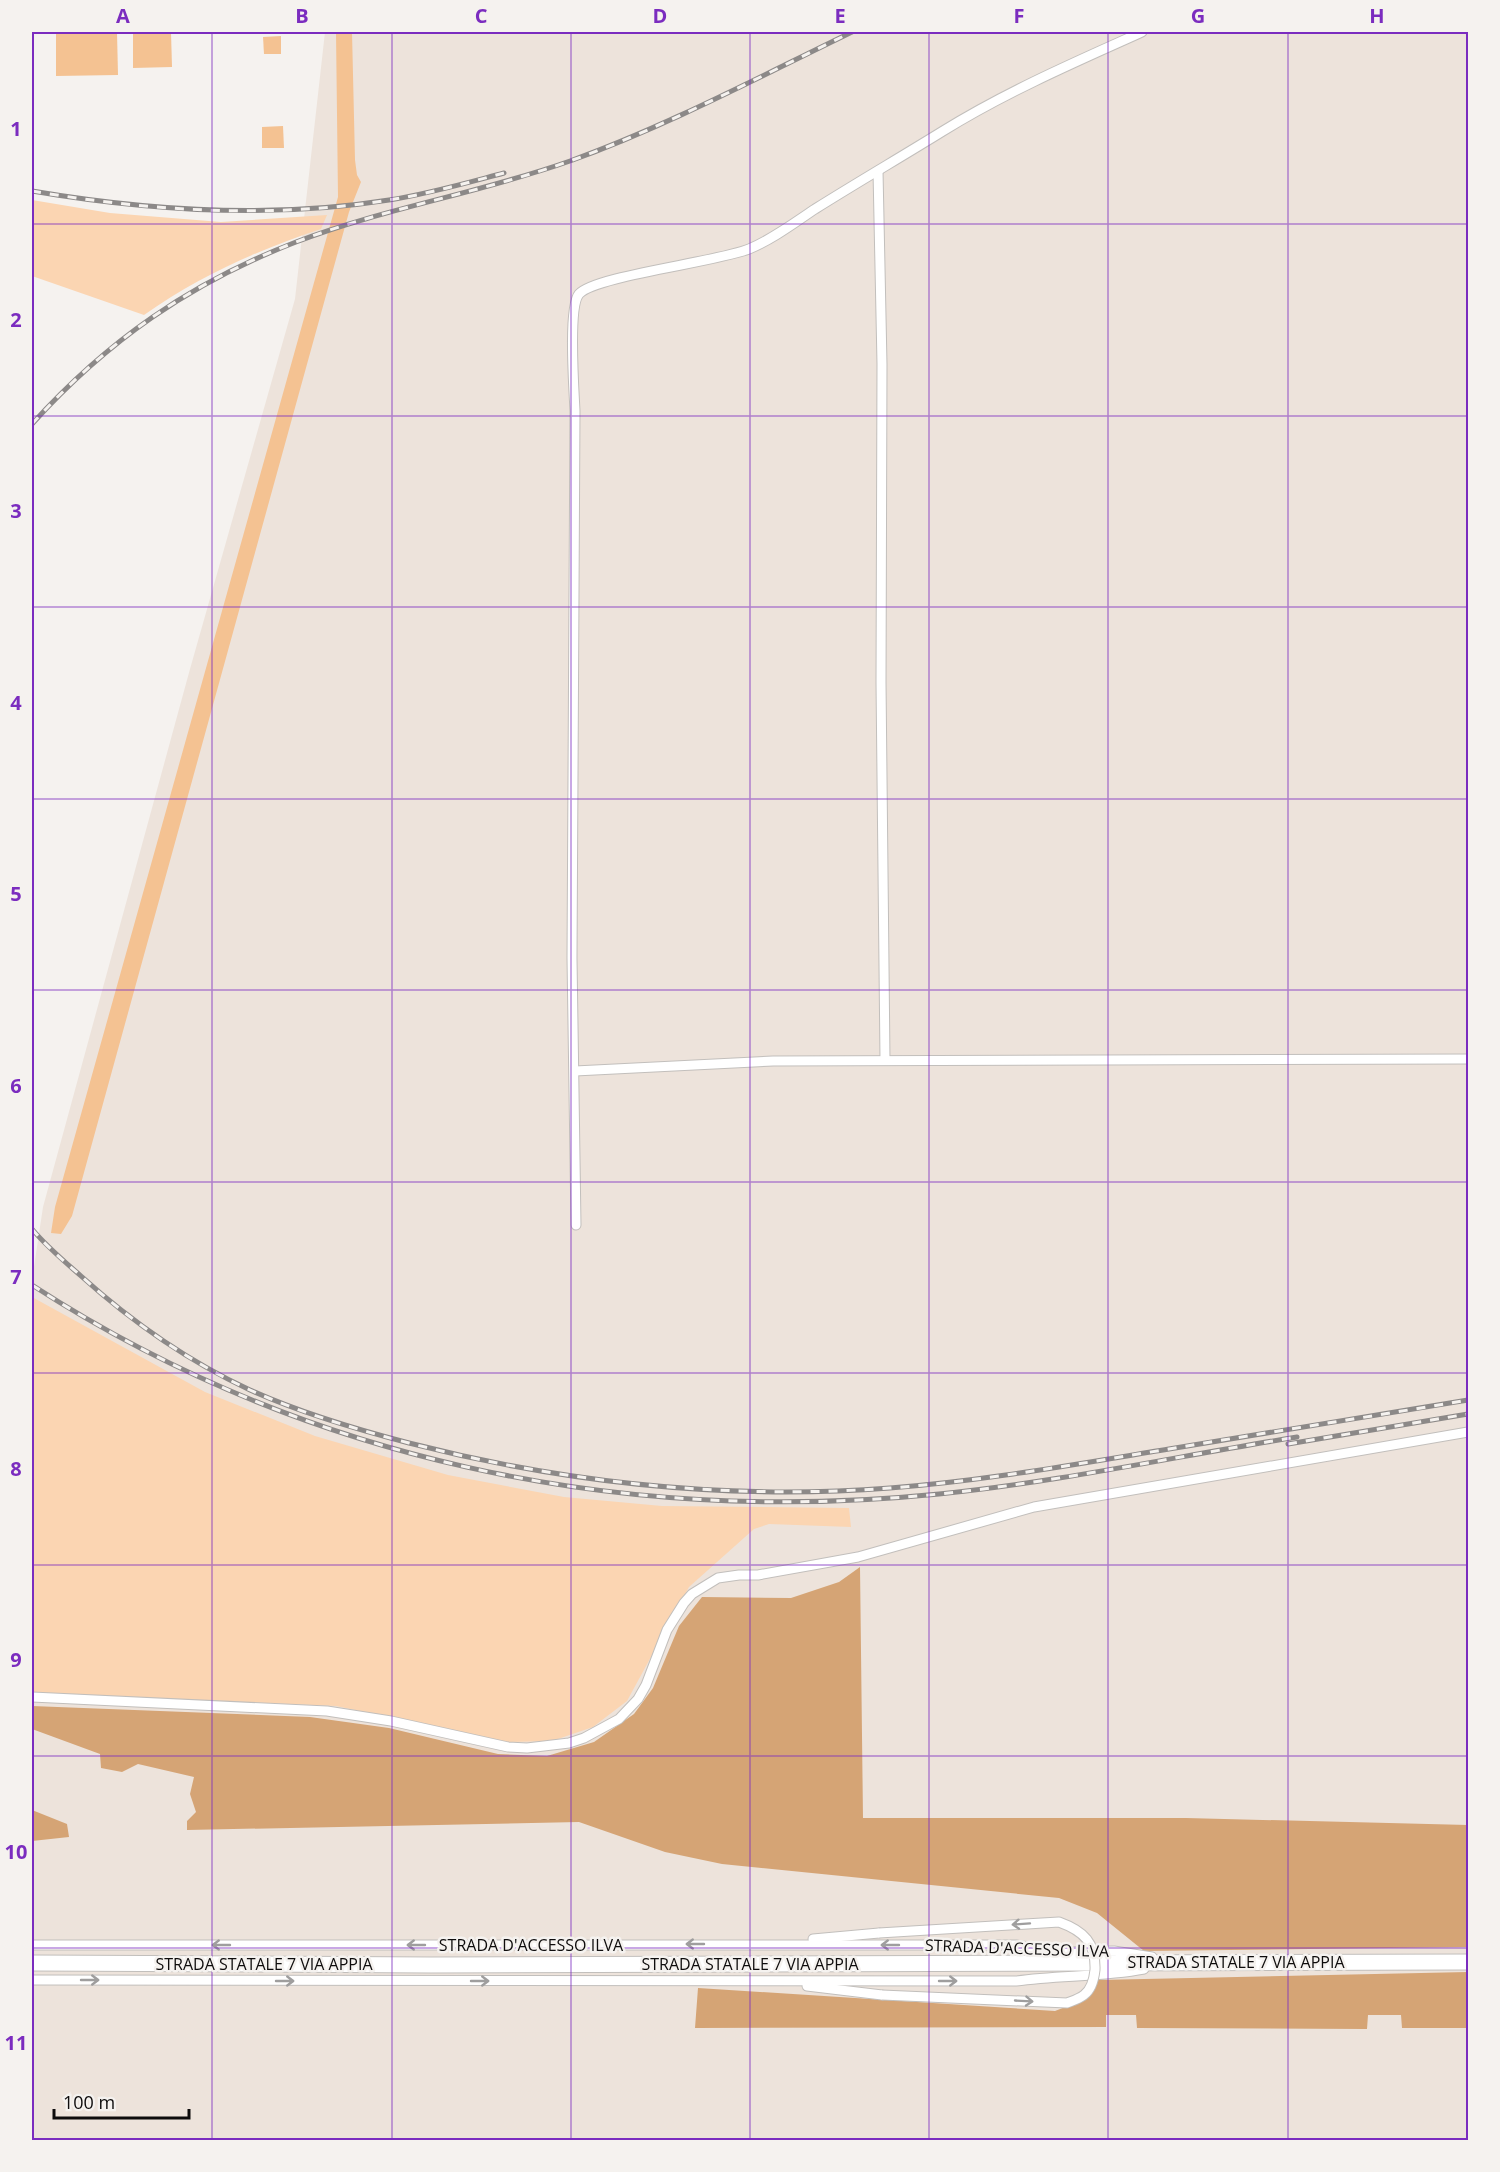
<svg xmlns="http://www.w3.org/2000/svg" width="1500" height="2172" font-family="'Open Sans',sans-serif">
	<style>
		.built { fill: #ede3db }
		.green { fill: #fbd5b2 }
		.forest { fill: #d5a475 }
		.water { fill: #f4c292 }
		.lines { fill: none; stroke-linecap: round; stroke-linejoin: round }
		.minor-casing { stroke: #c2bfbc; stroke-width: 11 }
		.primary-casing { stroke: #c2bfbc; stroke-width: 17 }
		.minor { stroke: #fff; stroke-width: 9 }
		.primary { stroke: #fff; stroke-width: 15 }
		.rail-casing { stroke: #8c8988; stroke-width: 5 }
		.rail { stroke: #f5f2ef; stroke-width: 3; stroke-dasharray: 9; stroke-linecap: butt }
		.minor-bridge-casing { stroke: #c2bfbc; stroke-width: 11; stroke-linecap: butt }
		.minor-bridge { stroke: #fff; stroke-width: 9 }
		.oneway { stroke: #9f9e9e }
		.grid { fill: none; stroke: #7b2cbf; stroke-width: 1.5; stroke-opacity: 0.55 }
		.labels { text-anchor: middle; stroke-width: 5; stroke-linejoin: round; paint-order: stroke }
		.street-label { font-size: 16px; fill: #0e0c0c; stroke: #f5f2ef }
		.neatline { fill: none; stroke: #7b2cbf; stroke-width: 2 }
		.grid-label { font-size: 20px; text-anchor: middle; font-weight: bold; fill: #7b2cbf }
	</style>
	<rect width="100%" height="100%" fill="#f5f2ef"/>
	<polygon class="built" points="325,32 1468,32 1468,2140 32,2140 32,1280 43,1207 190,669 295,299"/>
	<g class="green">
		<path d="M32 200 110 213 221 222 327 215 321 229C258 250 199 276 144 315L32 276Z"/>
		<polygon points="32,1297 205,1392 315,1436 448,1475 564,1497 662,1506 849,1508 851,1527 769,1524 754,1529 689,1587 627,1701 593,1727 552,1741 507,1742 336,1706 32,1693"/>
	</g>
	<g class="forest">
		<polygon points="860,1567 863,1818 1186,1818 1468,1825 1468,1947 1144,1951 1097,1913 1059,1898 722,1864 665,1852 579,1822 187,1830 187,1821 196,1812 190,1794 194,1777 138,1764 122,1772 101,1768 100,1754 32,1729 32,1706 310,1717 389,1728 498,1754 547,1756 594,1742 634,1714 653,1688 679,1626 702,1597 791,1598 839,1582"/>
		<polygon points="32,1810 67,1824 69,1837 32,1841"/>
		<polygon points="1468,1972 1468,2028 1402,2028 1401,2015 1368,2015 1367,2029 1137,2028 1136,2015 1106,2015 1106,2027 695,2028 698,1988 1055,2011 1086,1999 1098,1980"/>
	</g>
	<g class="water">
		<polygon points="56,32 117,32 118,75 56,76"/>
		<polygon points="133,32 171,32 172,67 133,68"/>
		<polygon points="336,32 352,32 355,160 357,175 361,182 349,212 72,1216 61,1234 51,1233 55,1207 338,197"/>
		<polygon points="281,36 281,54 264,54 263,37"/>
		<polygon points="283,126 284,148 262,148 262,127"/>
	</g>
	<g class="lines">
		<defs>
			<g id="minor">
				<polyline points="878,171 882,364 881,682 885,1060"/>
				<polyline points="575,1071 773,1061 1468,1059"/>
				<path d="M576 1225 572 958 575 411C574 390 568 307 579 294 594 276 717 262 749 249 773 239 794 223 815 209 858 182 901 157 943 131 1006 92 1075 62 1142 32"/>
				<polyline points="32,1697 327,1711 391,1721 508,1747 527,1748 569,1743 584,1738 619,1719 638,1699 646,1685 667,1630 684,1603 692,1594 718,1578 739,1575 758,1575 858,1557 1034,1507 1468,1432"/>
				<polyline points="813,1939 879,1933"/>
				<polyline points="32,1945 1016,1945 1056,1952 1114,1951 1152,1957"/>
				<path d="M32 1980 1016 1981C1059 1975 1102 1977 1144 1969"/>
				<polyline points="807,1986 882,1995"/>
			</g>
			<polyline id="primary" points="32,1963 431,1965 1468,1962"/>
		</defs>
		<use href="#minor" class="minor-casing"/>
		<use href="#primary" class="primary-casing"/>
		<use href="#minor" class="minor"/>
		<use href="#primary" class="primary"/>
		<defs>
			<g id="rail">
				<path d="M32 191C150 211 270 219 389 200 428 194 466 183 504 173"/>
				<path d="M32 424C107 341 190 283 296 242 385 208 480 193 570 161 667 126 759 77 852 32"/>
				<path d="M32 1229C47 1247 64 1261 81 1276 132 1322 188 1361 250 1390 301 1413 355 1429 409 1443 565 1483 729 1500 890 1488 984 1481 1076 1464 1169 1449 1269 1432 1369 1417 1468 1400"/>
				<path d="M32 1285C302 1460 619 1526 939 1494 1059 1482 1178 1456 1297 1437"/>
				<polyline points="1288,1444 1468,1414"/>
			</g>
		</defs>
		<use href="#rail" class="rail-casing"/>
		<use href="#rail" class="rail"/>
		<defs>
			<path id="minor-bridge" d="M879 1933 1059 1922C1084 1931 1096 1943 1095 1970 1094 1979 1092 1989 1084 1995 1079 1999 1072 2001 1067 2003L882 1995"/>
		</defs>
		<use href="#minor-bridge" class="minor-bridge-casing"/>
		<use href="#minor-bridge" class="minor-bridge"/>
	</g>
	<defs><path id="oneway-shaft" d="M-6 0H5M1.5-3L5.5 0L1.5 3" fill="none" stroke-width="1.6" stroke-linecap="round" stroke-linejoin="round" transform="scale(1.5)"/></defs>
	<g class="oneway">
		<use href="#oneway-shaft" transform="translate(1021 1924) rotate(176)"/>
		<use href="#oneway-shaft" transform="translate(695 1944) rotate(180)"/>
		<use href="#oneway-shaft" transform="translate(221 1945) rotate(180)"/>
		<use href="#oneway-shaft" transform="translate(416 1945) rotate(180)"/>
		<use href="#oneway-shaft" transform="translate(890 1945) rotate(-180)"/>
		<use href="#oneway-shaft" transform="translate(90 1980)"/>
		<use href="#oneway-shaft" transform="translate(285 1981)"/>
		<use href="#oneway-shaft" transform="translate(480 1981)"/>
		<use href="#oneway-shaft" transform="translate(948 1981)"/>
		<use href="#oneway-shaft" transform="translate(1024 2001) rotate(3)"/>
	</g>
	<path class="grid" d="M212 32V2140M392 32V2140M571 32V2140M750 32V2140M929 32V2140M1108 32V2140M1288 32V2140M32 224H1468M32 416H1468M32 607H1468M32 799H1468M32 990H1468M32 1182H1468M32 1373H1468M32 1565H1468M32 1756H1468M32 1948H1468"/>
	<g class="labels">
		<g class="street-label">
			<text x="531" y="1951">STRADA D'ACCESSO ILVA</text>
			<text transform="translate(1017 1948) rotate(2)" y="6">STRADA D'ACCESSO ILVA</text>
			<text x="1236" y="1968">STRADA STATALE 7 VIA APPIA</text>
			<text x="264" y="1970">STRADA STATALE 7 VIA APPIA</text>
			<text x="750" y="1970">STRADA STATALE 7 VIA APPIA</text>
		</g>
	</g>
	<rect width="1500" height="2172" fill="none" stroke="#f5f2ef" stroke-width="66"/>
	<path d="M54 2109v9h135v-9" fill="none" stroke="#0e0c0c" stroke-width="3"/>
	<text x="63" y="2109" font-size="18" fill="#0e0c0c" stroke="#f5f2ef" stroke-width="4.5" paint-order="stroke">100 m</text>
	<rect x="33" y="33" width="1434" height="2106" class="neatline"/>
	<g class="grid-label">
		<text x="123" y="23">A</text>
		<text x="302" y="23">B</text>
		<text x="481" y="23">C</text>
		<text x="660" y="23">D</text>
		<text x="840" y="23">E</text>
		<text x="1019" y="23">F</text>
		<text x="1198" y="23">G</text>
		<text x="1377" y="23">H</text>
		<text x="16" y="136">1</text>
		<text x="16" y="327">2</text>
		<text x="16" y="518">3</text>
		<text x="16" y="710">4</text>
		<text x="16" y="901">5</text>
		<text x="16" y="1093">6</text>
		<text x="16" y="1284">7</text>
		<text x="16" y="1476">8</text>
		<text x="16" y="1667">9</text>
		<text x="16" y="1859">10</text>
		<text x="16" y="2050">11</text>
	</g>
</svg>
